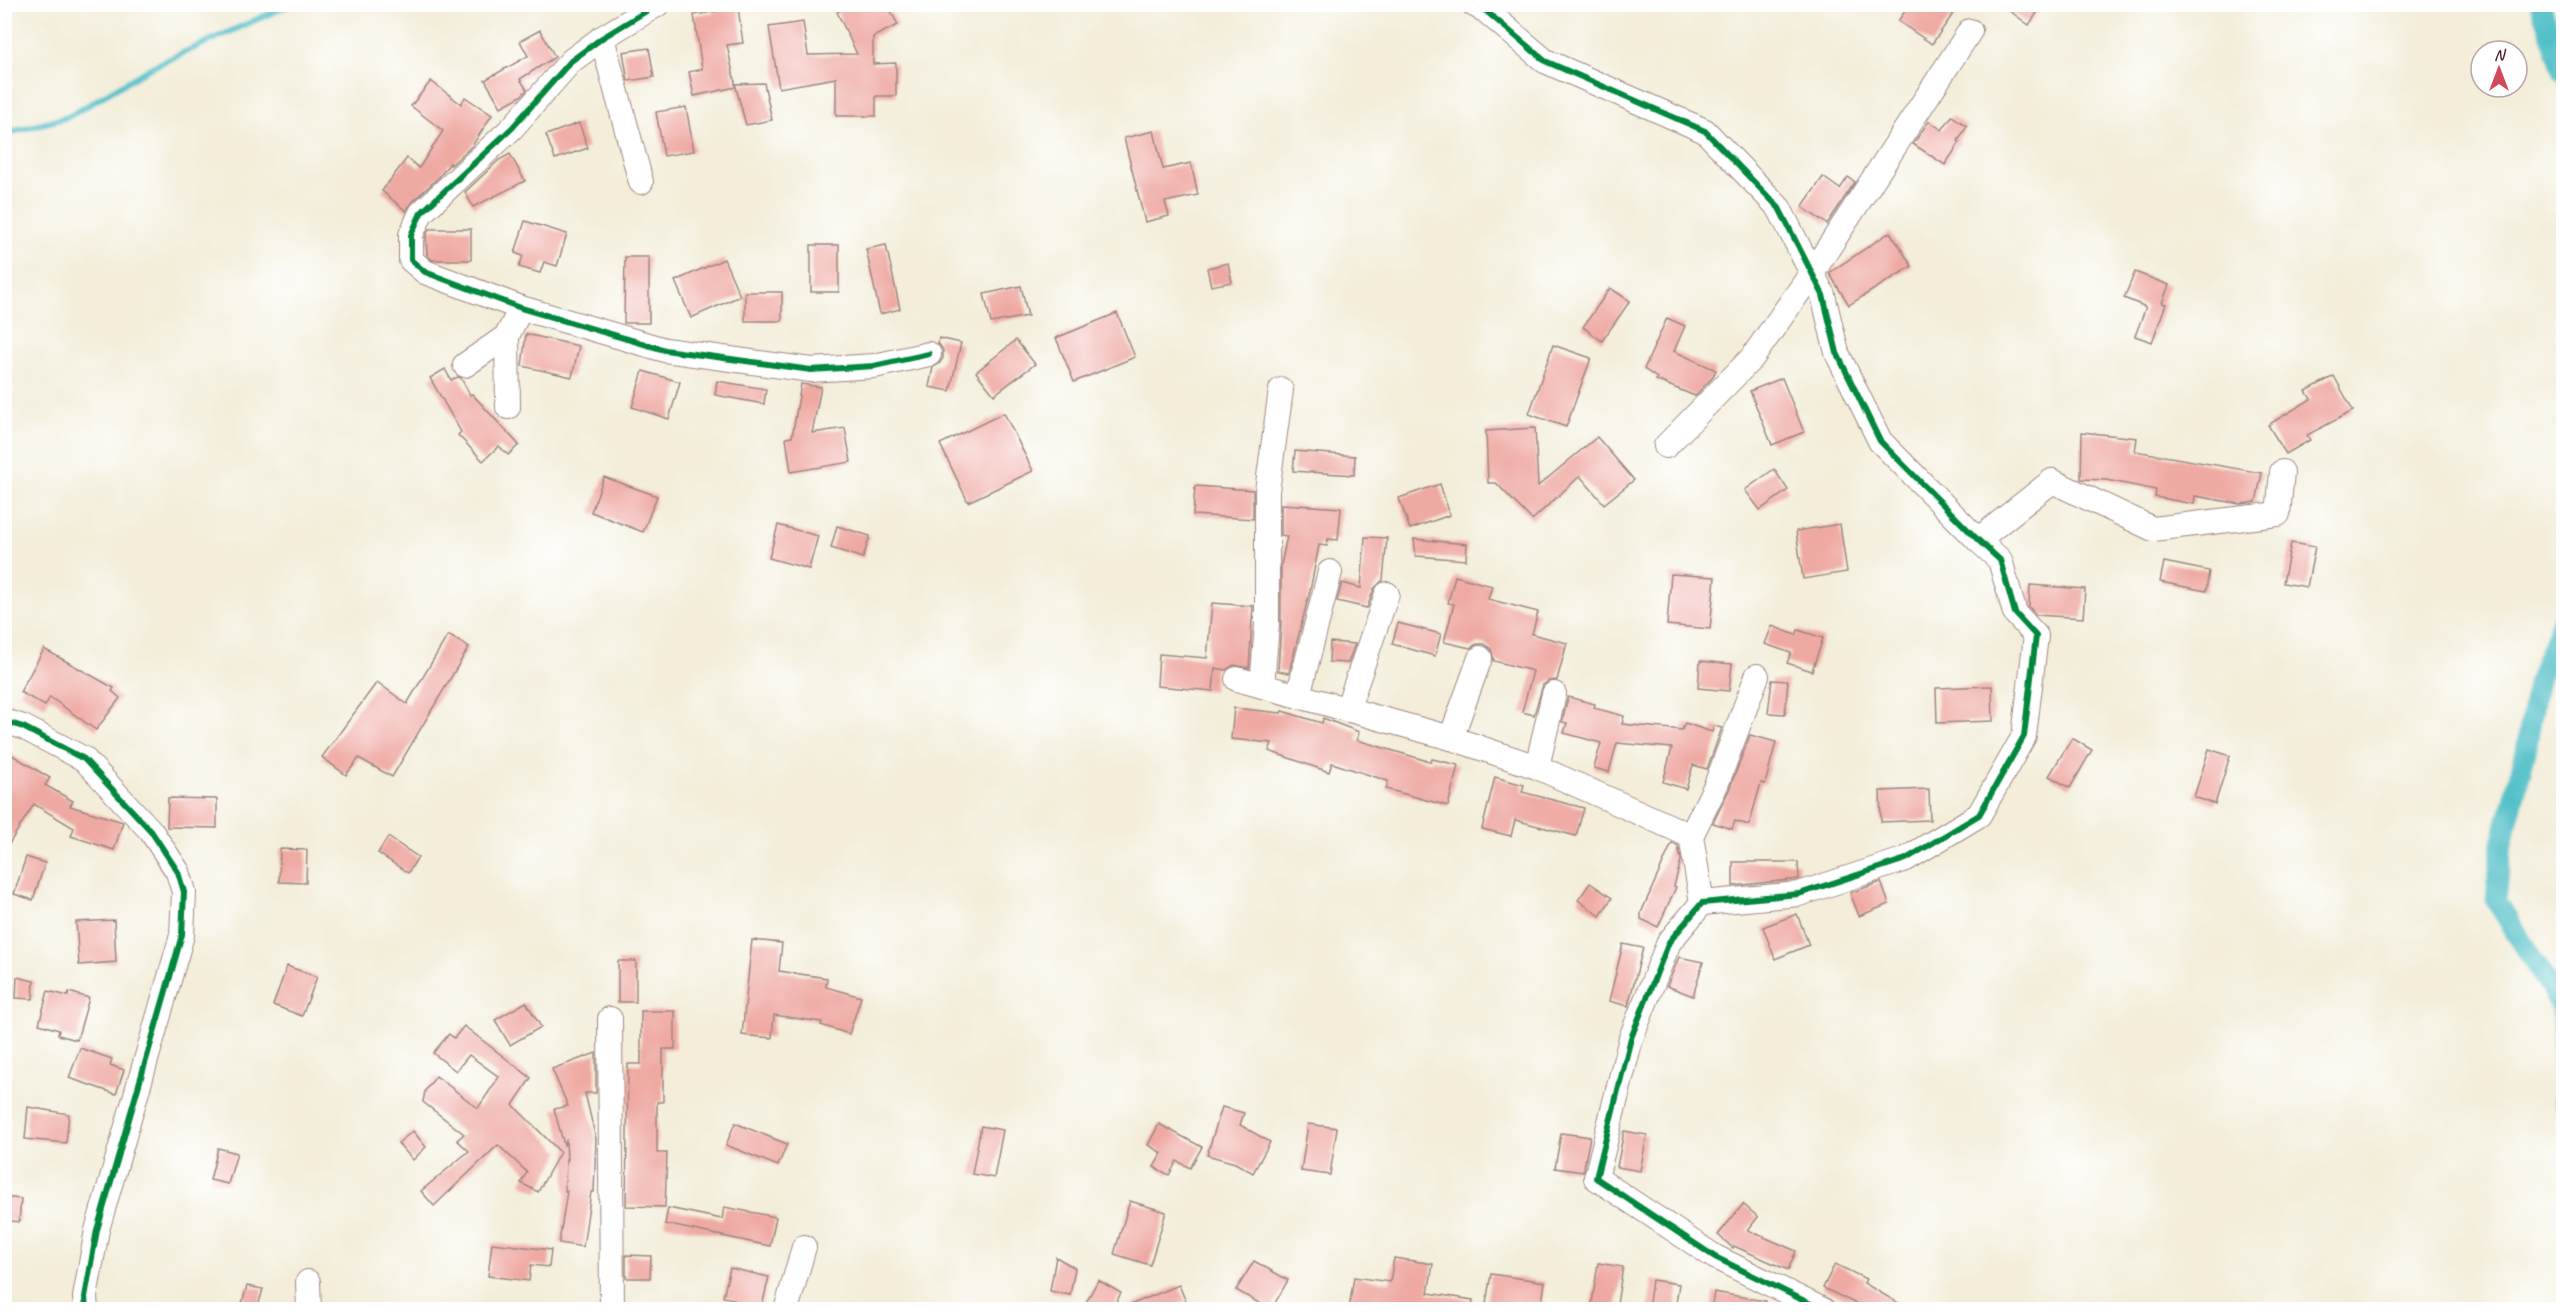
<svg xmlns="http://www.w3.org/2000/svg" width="2568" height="1314" font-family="Caveat,sans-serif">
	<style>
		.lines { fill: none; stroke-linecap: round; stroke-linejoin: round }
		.stream { stroke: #51bfc7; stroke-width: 6 }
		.canal { stroke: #51bfc7; stroke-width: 21 }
		.building { fill: #efa9a3 }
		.street-casing { stroke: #9e8682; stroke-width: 26 }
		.street { stroke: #fff; stroke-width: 24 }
		.cycleway-casing { stroke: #fff; stroke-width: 10 }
		.cycleway { stroke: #00873e; stroke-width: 6 }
	</style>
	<rect width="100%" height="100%" fill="#fff"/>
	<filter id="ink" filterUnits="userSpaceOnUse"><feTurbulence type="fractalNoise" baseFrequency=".0167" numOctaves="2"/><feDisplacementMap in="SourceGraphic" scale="12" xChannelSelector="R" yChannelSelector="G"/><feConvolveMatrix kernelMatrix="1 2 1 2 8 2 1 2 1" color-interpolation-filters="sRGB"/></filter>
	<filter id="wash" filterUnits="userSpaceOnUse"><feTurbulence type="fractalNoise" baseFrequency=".008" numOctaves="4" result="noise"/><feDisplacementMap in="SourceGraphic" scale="24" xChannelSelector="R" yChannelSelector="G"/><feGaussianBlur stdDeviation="1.35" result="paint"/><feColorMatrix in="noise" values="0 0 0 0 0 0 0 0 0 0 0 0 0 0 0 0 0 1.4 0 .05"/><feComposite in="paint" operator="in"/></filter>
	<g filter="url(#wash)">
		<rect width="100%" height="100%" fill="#f3edd9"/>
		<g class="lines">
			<polyline class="stream" points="4,134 68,117 152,67 291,4"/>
			<g class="canal">
				<polyline points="2540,4 2564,72"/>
				<polyline points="2564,615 2537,684 2526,751 2502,843 2496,900 2562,1007 2564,1102"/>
			</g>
		</g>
		<g id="blocks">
			<g class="building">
				<polygon points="853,4 887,4 898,25 873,37 873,64 896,63 896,96 876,96 876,116 836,116 836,78 779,88 769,27 803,22 808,55 857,54 837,12"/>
				<polygon points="1910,4 1960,4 1932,44 1898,21"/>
				<polygon points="2000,4 2043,4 2029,25"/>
				<polygon points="738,8 743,43 727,45 736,87 694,96 689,72 702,69 694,15"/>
				<polygon points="540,30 555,57 520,79 527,90 521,96 501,107 485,80 528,56 520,41"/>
				<polygon points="649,48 654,77 628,81 623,52"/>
				<polygon points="431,81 461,104 465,97 492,115 472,146 451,165 450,163 439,177 411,203 406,211 382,191 407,158 419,168 443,131 411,106"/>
				<polygon points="764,83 772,120 746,125 735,84"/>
				<polygon points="686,107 694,151 664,156 656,112"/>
				<polygon points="1952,116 1967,126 1958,141 1960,142 1945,165 1913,144 1929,121 1942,130"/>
				<polygon points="579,123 588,148 555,159 546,135"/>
				<polygon points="1154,131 1163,169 1191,163 1198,195 1165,202 1169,216 1145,222 1124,138"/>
				<polygon points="510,154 525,181 473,207 465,192 499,160"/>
				<polygon points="1823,177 1840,189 1848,177 1855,182 1827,224 1802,207"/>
				<polygon points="525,221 567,234 557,266 544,262 540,273 519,267 523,256 515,253"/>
				<polygon points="429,229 471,229 471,260 432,260 427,255 426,236"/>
				<polygon points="1890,232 1912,266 1849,305 1829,273"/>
				<rect x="811" y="245" width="28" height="47"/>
				<polygon points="886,245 900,309 880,314 866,249"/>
				<polygon points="625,257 649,257 649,323 624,323"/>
				<polygon points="724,259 740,296 691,318 675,281"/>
				<polygon points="1228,263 1232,282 1211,286 1207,268"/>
				<polygon points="2135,272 2169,285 2162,303 2166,304 2152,342 2135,336 2146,307 2124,298"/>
				<polygon points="1021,286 1028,316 991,323 984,294"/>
				<polygon points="1610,288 1630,301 1602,341 1583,327"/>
				<rect x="745" y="292" width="37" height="29"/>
				<polygon points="1117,313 1135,357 1074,382 1056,338"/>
				<polygon points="1667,318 1685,326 1674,351 1716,370 1712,378 1695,396 1656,380 1657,378 1644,369"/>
				<polygon points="526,334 579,346 572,377 522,366"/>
				<polygon points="939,338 961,343 950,391 929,387 933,367 939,364 943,358 943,350 938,343"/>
				<polygon points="1016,340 1035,364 994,395 976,372"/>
				<polygon points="1553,345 1591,358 1566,427 1529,414"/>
				<polygon points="445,369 451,380 458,377 461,378 470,395 472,394 519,445 508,455 499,446 483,461 458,435 461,432 430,378"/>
				<polygon points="643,371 680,382 669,419 632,407"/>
				<polygon points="2334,376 2353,411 2307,435 2310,440 2286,454 2268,425 2311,399 2306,391"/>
				<polygon points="1782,378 1804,432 1772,445 1750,391"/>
				<polygon points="717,381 766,389 764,404 715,395"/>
				<polygon points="801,384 821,387 812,433 845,428 851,462 791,472 786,438 792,437"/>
				<polygon points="1004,413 1033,471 968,502 940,444"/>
				<polygon points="1535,428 1538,486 1597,437 1634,480 1604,504 1580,476 1532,520 1496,483 1488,483 1486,431"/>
				<polygon points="2082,432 2137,438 2135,451 2262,473 2256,502 2240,504 2195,496 2194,504 2155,497 2156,490 2107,480 2081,479"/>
				<polygon points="1295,451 1355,456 1354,475 1293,471"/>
				<polygon points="1774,469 1788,490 1760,510 1745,490"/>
				<polygon points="604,477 657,496 643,532 591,512"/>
				<polygon points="1440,484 1450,515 1410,529 1399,498"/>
				<polygon points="1195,486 1253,490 1253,519 1193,515"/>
				<polygon points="1281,504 1341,508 1338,540 1328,539 1327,546 1319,545 1310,591 1289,673 1278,671 1281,624 1281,565 1287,536 1281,535"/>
				<polygon points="1840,524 1847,572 1803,579 1796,531"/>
				<polygon points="778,525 818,536 809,569 769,558"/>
				<polygon points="837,526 870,536 863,558 831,548"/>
				<polygon points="1365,537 1387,538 1383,580 1374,589 1367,608 1337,601 1342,583 1361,588"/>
				<polygon points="1414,539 1467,544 1466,560 1416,556"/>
				<polygon points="2291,543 2315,547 2307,587 2283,583"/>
				<polygon points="2164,562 2209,571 2206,591 2160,582"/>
				<polygon points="1671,574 1715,577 1710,629 1667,625"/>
				<polygon points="1455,576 1492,586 1488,599 1538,612 1532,634 1567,643 1557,680 1549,681 1543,685 1534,715 1522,712 1533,671 1494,661 1491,649 1484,644 1477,644 1470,648 1444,642 1454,604 1448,603"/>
				<polygon points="2030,585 2085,589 2083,618 2036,615 2029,607"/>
				<polygon points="1212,603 1253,606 1249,668 1234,665 1226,670 1215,668 1213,691 1157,686 1159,654 1207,658"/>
				<polygon points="1398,623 1441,634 1435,656 1392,644"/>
				<polygon points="1772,626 1796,635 1798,630 1823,638 1812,671 1787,663 1791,653 1765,644"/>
				<polygon points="448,635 469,647 392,777 359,758 346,775 322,757 377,682 407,704"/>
				<polygon points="1330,642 1355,644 1348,663 1329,662"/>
				<polygon points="44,649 114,688 112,691 120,698 96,730 50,697 45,706 20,692"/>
				<polygon points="1700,661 1732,664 1729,691 1698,688"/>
				<polygon points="1772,680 1788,681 1785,714 1768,713"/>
				<polygon points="1992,686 1993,721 1937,723 1936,688"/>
				<polygon points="1568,697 1595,704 1594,708 1624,716 1622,724 1682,730 1685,723 1712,732 1714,726 1722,728 1707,769 1693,765 1686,789 1663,782 1672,748 1617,743 1609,772 1594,768 1601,743 1564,733 1567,723 1562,722"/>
				<polygon points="1234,708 1281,713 1282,711 1322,723 1323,718 1359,732 1357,740 1431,762 1432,759 1458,765 1448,806 1386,789 1388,781 1332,763 1329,772 1269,751 1272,743 1231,739"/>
				<polygon points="1750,735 1776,742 1765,784 1761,783 1749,825 1735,821 1732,829 1713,823 1729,790"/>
				<polygon points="2072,738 2092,750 2070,788 2049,776"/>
				<polygon points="2209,749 2230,756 2215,804 2194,797"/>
				<polygon points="4,750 50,778 45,785 73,801 70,806 123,822 114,850 71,836 74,828 34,804 4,852"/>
				<polygon points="1495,777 1524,785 1522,792 1584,808 1576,836 1515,820 1511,836 1482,829"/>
				<polygon points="1929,789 1930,820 1881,822 1880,791"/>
				<polygon points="168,798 217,799 217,828 167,827"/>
				<polygon points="388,837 418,857 408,873 378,853"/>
				<polygon points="1672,843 1678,846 1681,860 1674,886 1676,887 1658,927 1641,919 1641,913"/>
				<polygon points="280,849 307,850 306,883 279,882"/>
				<polygon points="26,857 45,863 33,900 14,894"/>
				<polygon points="1733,862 1798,862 1799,879 1733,886"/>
				<polygon points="1881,882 1889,904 1859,916 1850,893"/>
				<polygon points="1590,883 1612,898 1600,916 1578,900"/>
				<polygon points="1797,914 1809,945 1775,959 1763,927"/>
				<polygon points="114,920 116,962 79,965 76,922"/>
				<polygon points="752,940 782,943 779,971 827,978 826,987 861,997 849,1034 821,1025 822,1022 774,1015 772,1038 742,1035"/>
				<polygon points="1623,944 1643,948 1628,1006 1609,1001"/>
				<polygon points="1679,957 1703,962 1693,996 1667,986"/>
				<rect x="618" y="961" width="18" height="41"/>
				<polygon points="287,966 317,977 302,1016 273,1005"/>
				<polygon points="17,977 34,981 33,999 16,998"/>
				<polygon points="48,991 68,996 69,992 89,998 77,1040 58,1035 59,1030 39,1024"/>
				<polygon points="526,1002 541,1027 510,1045 495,1020"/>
				<polygon points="641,1011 675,1011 675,1049 663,1049 663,1102 657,1102 657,1153 667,1153 665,1207 626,1206 628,1064 641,1064"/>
				<polygon points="464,1026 531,1078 513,1105 560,1152 538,1192 521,1183 527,1172 498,1145 434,1206 421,1191 469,1151 457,1140 464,1134 423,1102 425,1091 436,1076 478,1108 499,1077 469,1055 456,1071 433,1053 449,1034 454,1038"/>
				<polygon points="80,1048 112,1059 110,1065 124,1070 116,1094 69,1078"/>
				<polygon points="596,1053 596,1093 585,1093 596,1139 594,1192 591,1192 583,1247 559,1243 567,1191 565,1191 566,1158 567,1160 566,1141 564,1145 554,1109 568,1106 552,1069"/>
				<polygon points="28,1107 69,1114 66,1143 25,1139"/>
				<polygon points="1222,1107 1244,1113 1240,1125 1270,1142 1253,1173 1235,1163 1207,1155"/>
				<polygon points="735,1123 787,1144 778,1166 726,1145"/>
				<polygon points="1159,1124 1202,1147 1190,1168 1177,1161 1169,1175 1154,1167 1162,1153 1148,1145"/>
				<polygon points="1308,1124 1337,1128 1330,1175 1301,1171"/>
				<polygon points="981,1126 1003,1130 994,1178 972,1174"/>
				<polygon points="413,1131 426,1147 413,1160 398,1143"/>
				<polygon points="1624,1131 1647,1135 1640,1171 1617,1167"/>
				<polygon points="1561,1133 1590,1137 1583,1172 1555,1168"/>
				<polygon points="218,1148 237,1153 228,1184 210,1180"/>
				<polygon points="4,1197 21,1199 19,1222 4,1220"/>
				<polygon points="1130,1201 1166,1212 1150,1265 1114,1254"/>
				<polygon points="1743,1204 1758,1217 1748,1230 1796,1251 1788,1270 1734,1246 1733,1248 1718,1235"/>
				<polygon points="724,1207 776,1217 770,1246 665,1224 668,1208 722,1219"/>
				<polygon points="492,1243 551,1250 549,1267 531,1265 529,1281 488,1276"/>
				<polygon points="626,1255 651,1256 650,1278 626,1278"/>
				<polygon points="1056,1257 1075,1268 1070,1295 1050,1291"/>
				<polygon points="1394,1258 1433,1264 1428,1293 1473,1300 1472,1310 1349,1308 1354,1277 1390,1282"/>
				<polygon points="1254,1261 1288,1280 1271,1310 1236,1290"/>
				<polygon points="1598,1263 1623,1267 1616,1310 1591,1310"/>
				<polygon points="1835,1264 1866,1279 1864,1283 1910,1310 1869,1310 1823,1288"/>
				<polygon points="730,1268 769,1277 761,1310 732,1310 734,1299 723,1297"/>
				<polygon points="1491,1274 1545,1282 1541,1310 1486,1303"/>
				<polygon points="1098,1280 1121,1293 1112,1310 1082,1310"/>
				<polygon points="1652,1280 1679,1284 1675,1310 1648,1310"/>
				<polygon points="1179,1285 1186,1302 1167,1310 1118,1310"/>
				<polygon points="247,1286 263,1289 257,1310 240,1310"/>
				<polygon points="1714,1292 1765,1301 1764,1310 1711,1310"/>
			</g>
		</g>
	</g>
	<g filter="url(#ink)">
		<use href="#blocks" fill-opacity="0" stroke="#9e8682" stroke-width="1.5"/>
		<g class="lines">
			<defs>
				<g id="street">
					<polyline points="658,4 602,38 571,61 512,128 421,213 411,235 411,260 425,272 521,308 665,350 811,370 874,366 929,354"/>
					<polyline points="1473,4 1486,11 1545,61 1705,131 1779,208 1823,295 1837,353 1880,441 1978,540 2000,560 2015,613 2036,636 2024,736 1979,815 1906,859 1799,894 1702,903 1669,942 1631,1038 1596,1178 1715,1257 1823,1310"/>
					<polyline points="602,38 641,182"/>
					<polyline points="465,365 507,336"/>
					<polyline points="508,407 507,336 521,308"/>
					<polyline points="1666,446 1752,358 1812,273 1970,31"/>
					<polyline points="1978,540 2052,481 2153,529 2278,514 2282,472"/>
					<polyline points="1237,679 1451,738 1537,767 1691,836"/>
					<polyline points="1262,686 1267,624 1267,491 1281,390"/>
					<polyline points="1298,696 1330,572"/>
					<polyline points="1347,710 1387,594"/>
					<polyline points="4,721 23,727 84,759 151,831 178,872 184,892 182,935 97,1230 85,1297 86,1310"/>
					<polyline points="1451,738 1480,658"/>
					<polyline points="1537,767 1554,694"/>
					<polyline points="1702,903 1691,836 1716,785 1757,676"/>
					<polyline points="610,1019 612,1310"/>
					<polyline points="308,1282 309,1310"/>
					<polyline points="786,1310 804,1247"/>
				</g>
			</defs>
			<use href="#street" class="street-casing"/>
			<use href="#street" class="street"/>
			<defs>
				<g id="cycleway">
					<polyline points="658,4 602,38 571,61 512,128 421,213 411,235 411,260 425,272 521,308 665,350 811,370 874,366 929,354"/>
					<polyline points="1473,4 1486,11 1545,61 1705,131 1779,208 1823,295 1837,353 1880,441 1978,540 2000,560 2015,613 2036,636 2024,736 1979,815 1906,859 1799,894 1702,903 1669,942 1631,1038 1596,1178 1715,1257 1823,1310"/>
					<polyline points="4,721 23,727 84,759 151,831 178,872 184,892 182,935 97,1230 85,1297 86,1310"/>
				</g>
			</defs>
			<use href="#cycleway" class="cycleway-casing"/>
			<use href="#cycleway" class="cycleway"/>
		</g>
	</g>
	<rect width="2568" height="1314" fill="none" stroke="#fff" stroke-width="24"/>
	<g transform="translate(2499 69)"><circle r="28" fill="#ffffff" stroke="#b7a5aa" stroke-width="1.5"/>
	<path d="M0-4.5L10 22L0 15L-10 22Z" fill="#d1495b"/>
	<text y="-9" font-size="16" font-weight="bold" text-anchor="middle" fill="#4a1f2b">N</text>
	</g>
</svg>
